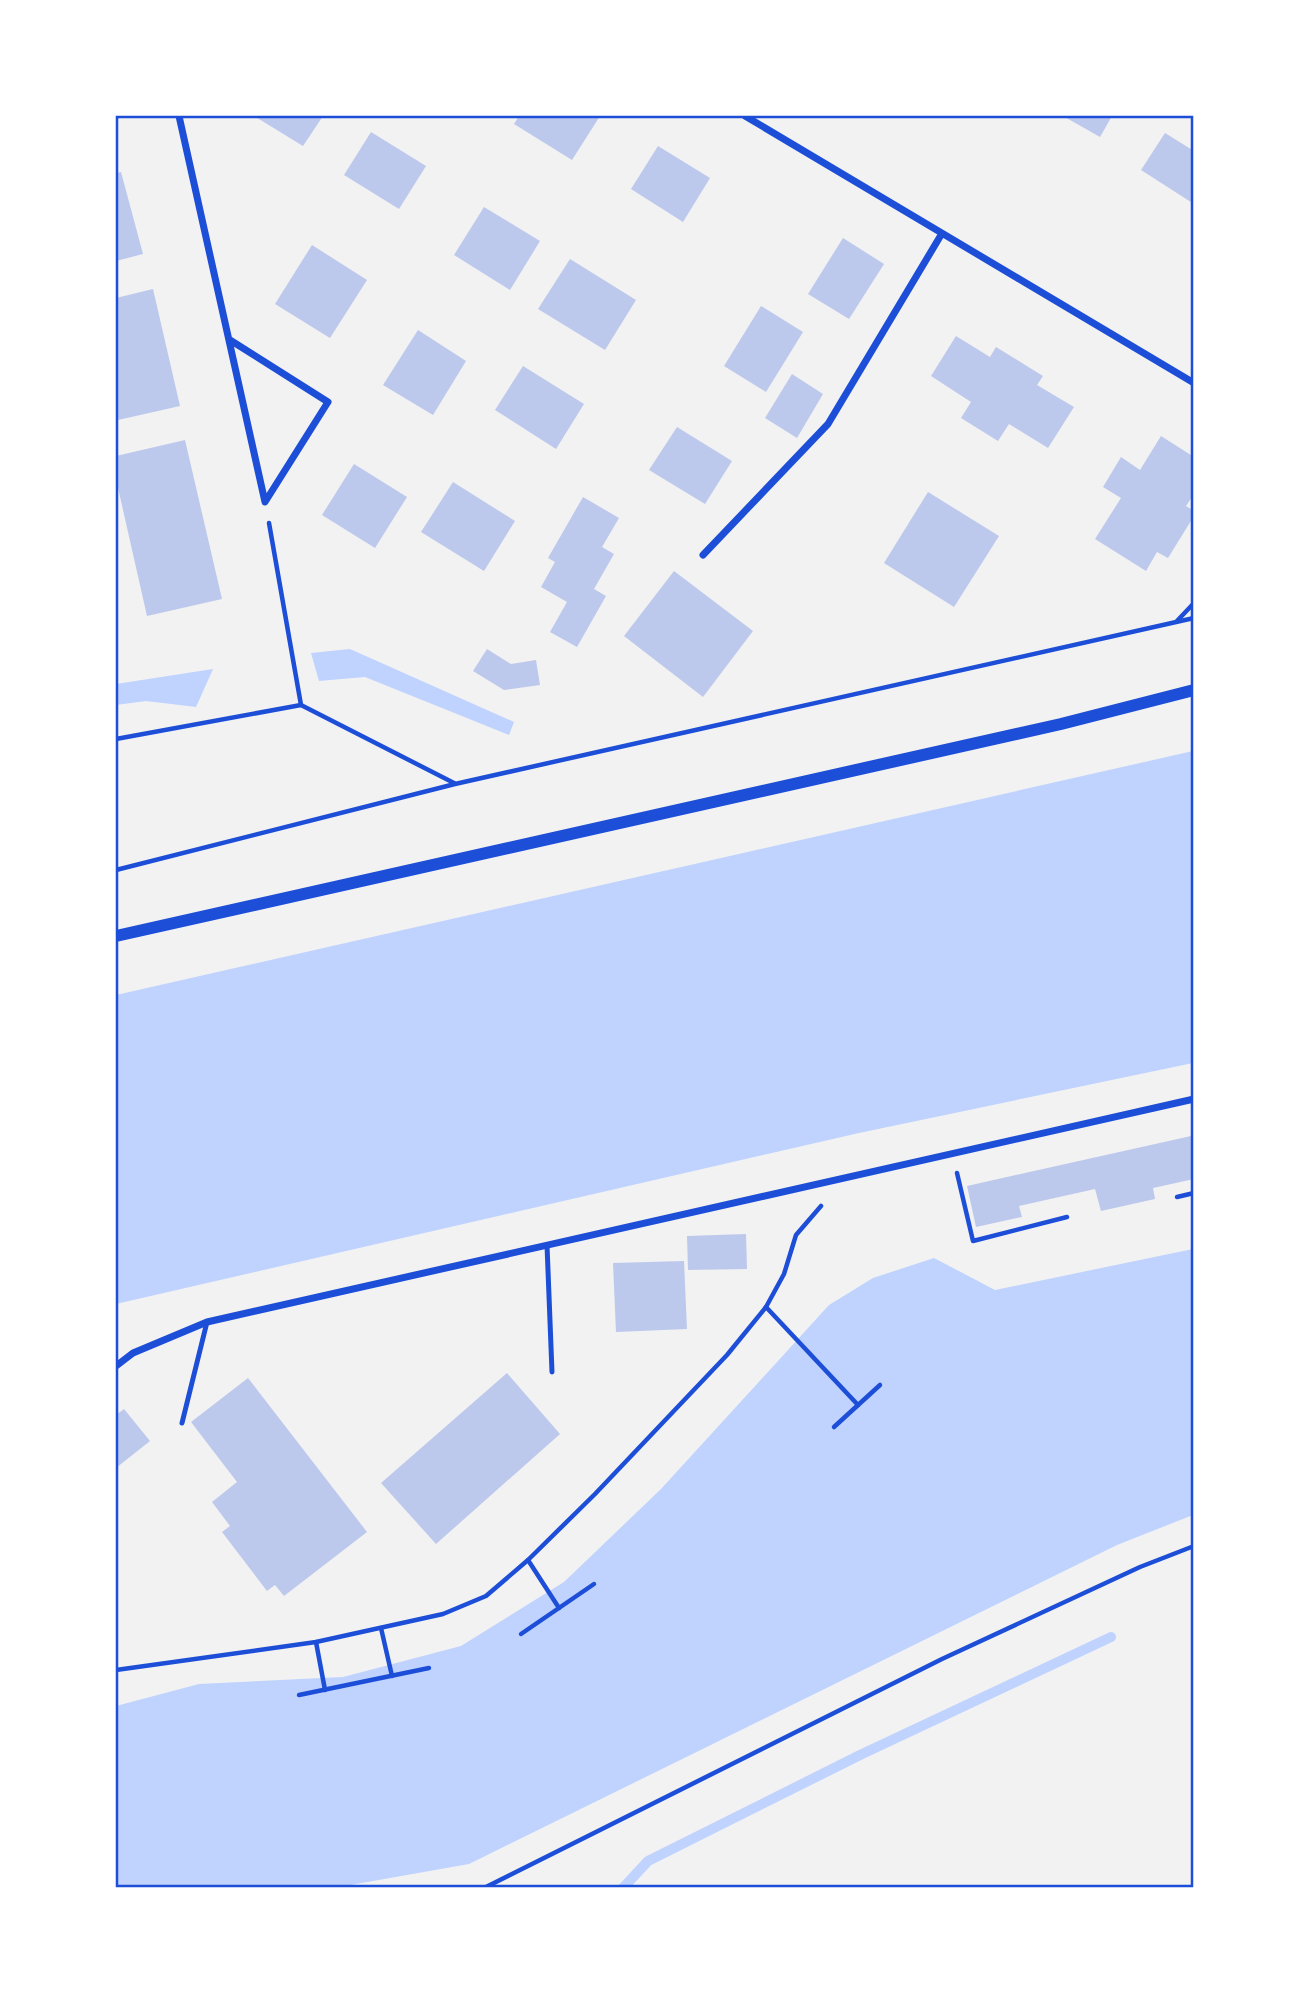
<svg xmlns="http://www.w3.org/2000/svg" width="1309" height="2003" font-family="'Nunito Sans',sans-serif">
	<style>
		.water { fill: #bfd3fe }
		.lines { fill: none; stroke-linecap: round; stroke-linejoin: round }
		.stream { stroke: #bfd3fe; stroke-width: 10 }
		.building { fill: #bdc9ec }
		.path { stroke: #1d4ed8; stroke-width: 4.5 }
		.service { stroke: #1d4ed8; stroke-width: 5 }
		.minor { stroke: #1d4ed8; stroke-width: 7 }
		.tertiary { stroke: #1d4ed8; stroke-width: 12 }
		.neatline { fill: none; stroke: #1d4ed8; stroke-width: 2.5 }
	</style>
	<rect width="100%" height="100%" fill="#f2f2f2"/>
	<g class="water">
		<polygon points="350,649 514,722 509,735 365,677 319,681 311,653"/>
		<polygon points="213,669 196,707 146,701 116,705 116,684"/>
		<polygon points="1193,751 1193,1063 859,1133 116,1304 116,995"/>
		<polygon points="1193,1249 1193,1515 1117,1545 469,1864 339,1887 116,1888 116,1706 199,1684 343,1677 461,1646 564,1582 661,1489 829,1305 873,1278 934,1258 995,1290"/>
	</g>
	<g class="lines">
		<polyline class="stream" points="623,1888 648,1861 860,1755 1111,1637"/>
	</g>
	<g class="building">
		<polygon points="254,116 323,116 303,146"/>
		<polygon points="519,116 600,116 572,160 514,124"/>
		<polygon points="1063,116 1112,116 1100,137"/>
		<polygon points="371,132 426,166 399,209 344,175"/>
		<polygon points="1165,133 1194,151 1194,204 1141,170"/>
		<polygon points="658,146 710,178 683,222 631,189"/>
		<polygon points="121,172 143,254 116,261 116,173"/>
		<polygon points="484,207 540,241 510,290 454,255"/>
		<polygon points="843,238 884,264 849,319 808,294"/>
		<polygon points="312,245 367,280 330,338 275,304"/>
		<polygon points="570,259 636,300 605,350 538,309"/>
		<polygon points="153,289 180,406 118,420 116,298"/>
		<polygon points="761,306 803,332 766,392 724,366"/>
		<polygon points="418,330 466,361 433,415 383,385"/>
		<polygon points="956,336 990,357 996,347 1043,376 1037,385 1074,407 1048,448 1009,424 998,441 961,418 971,402 931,376"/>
		<polygon points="523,366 584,404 556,449 495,410"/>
		<polygon points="792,374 823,394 797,438 765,418"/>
		<polygon points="677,427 732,461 705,504 649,470"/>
		<polygon points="1161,436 1194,457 1194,494 1186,506 1194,511 1194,516 1168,558 1157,552 1146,571 1095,539 1121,498 1103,487 1121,457 1140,470"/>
		<polygon points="185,440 222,599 147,616 116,479 116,456"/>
		<polygon points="354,464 407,497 375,548 322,515"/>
		<polygon points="453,482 515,521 484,571 421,532"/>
		<polygon points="928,492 999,536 954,607 884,563"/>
		<polygon points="583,497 619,518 602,547 614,554 594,589 606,596 577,647 550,632 567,602 541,587 555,562 548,558"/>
		<polygon points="674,571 753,631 703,697 624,636"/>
		<polygon points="487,649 511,664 536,660 540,685 504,690 473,671"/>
		<polygon points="1191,1136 1194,1179 1153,1188 1155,1199 1101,1211 1095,1189 1019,1206 1022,1217 976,1227 967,1186"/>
		<polygon points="746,1234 747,1269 688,1270 687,1236"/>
		<polygon points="684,1261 687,1329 616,1332 613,1263"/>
		<polygon points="507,1373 560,1434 436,1544 381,1483"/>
		<polygon points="248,1378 367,1532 284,1596 275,1585 267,1591 222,1532 230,1526 212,1502 237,1482 191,1422"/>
		<polygon points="124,1409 150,1441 116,1468 116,1415"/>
	</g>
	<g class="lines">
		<g class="path">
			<polyline points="116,117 118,116"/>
			<polyline points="269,523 301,705"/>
			<polyline points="1177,621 1194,603"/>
			<polyline points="116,739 301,705 454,783"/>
			<polyline points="116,870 455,784 1194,618"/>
			<polyline points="957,1173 973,1241 1067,1217"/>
			<polyline points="1177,1197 1194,1193"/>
			<polyline points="766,1307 858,1405"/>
			<polyline points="834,1427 880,1385"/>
			<polyline points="528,1560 559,1608"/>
			<polyline points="381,1628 392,1676"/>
			<polyline points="521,1634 594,1584"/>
			<polyline points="316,1642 325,1690"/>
			<polyline points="116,1670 316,1642 443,1614 486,1596 528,1560 595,1494 727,1355 766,1307 784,1274 796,1235 821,1206"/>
			<polyline points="299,1695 429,1668"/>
			<polyline points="484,1888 942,1659 1140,1567 1194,1546"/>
		</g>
		<g class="service">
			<polyline points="547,1245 552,1372"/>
			<polyline points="182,1423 207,1322"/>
		</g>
		<g class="minor">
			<polyline points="179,116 265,502 328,402 230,340"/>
			<polyline points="745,116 1194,383"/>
			<polyline points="703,555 828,424 941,235"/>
			<polyline points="116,1366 133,1353 207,1322 1194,1099"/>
		</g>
		<polyline class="tertiary" points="116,936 1061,724 1194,690"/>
	</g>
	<rect width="1309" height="2003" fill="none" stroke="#ffffff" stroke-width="234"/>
	<rect x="117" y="117" width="1075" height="1769" class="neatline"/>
</svg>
